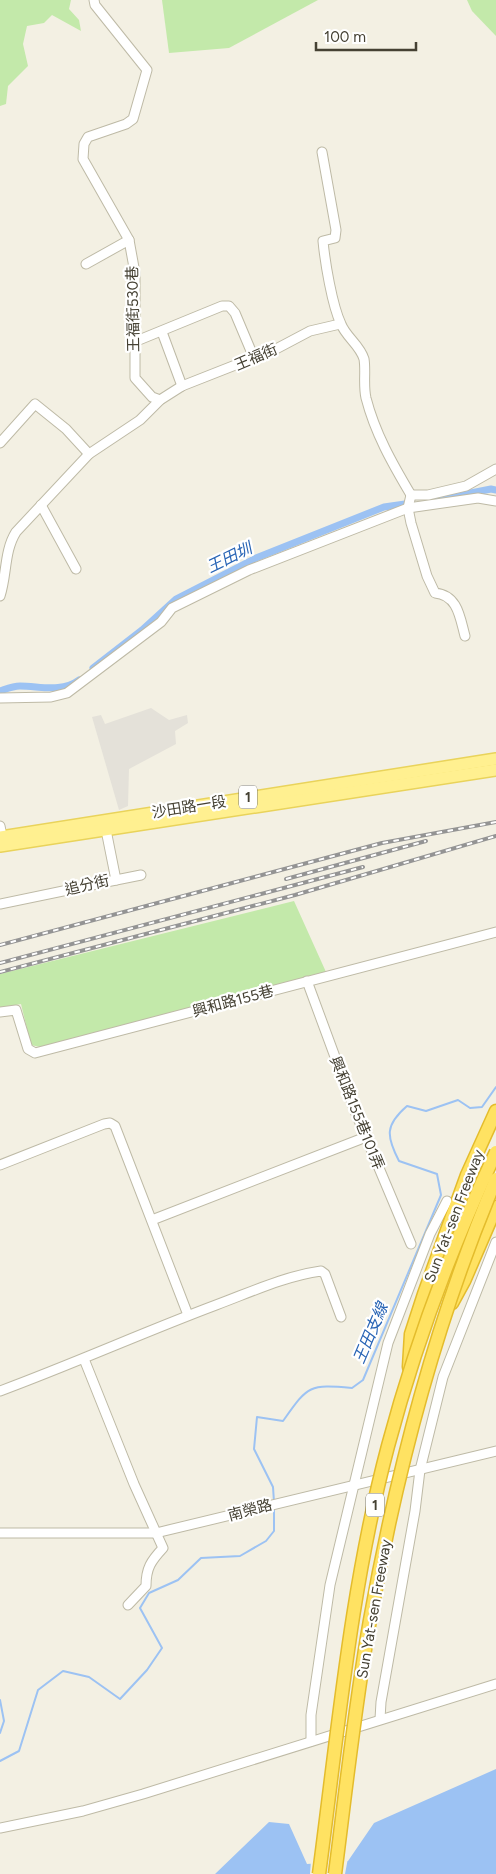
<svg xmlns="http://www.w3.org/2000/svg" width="496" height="1874" font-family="Figtree,'Noto Sans TC',sans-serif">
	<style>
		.industrial { fill: #e4e1d9 }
		.green { fill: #c3e9aa }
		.water { fill: #9cc2f3 }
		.pier { fill: #f3f0e3 }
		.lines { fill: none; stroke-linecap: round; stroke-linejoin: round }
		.stream { stroke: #9cc2f3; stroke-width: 2 }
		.canal { stroke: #9cc2f3; stroke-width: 7 }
		.minor-casing { stroke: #bebaa6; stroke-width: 11 }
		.major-casing { stroke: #e9d35b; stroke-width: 14 }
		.highway-casing { stroke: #e4bc2c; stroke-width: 15 }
		.minor { stroke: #fff; stroke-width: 9 }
		.major { stroke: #fff090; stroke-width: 11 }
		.highway { stroke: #ffe262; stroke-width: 12 }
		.rail-casing { stroke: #949494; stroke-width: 4 }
		.rail { stroke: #fff; stroke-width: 2; stroke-dasharray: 5.5; stroke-linecap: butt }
		.highway-bridge-casing { stroke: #e4bc2c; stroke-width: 15; stroke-linecap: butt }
		.highway-bridge { stroke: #ffe262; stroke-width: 12 }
		.labels { text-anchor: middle; stroke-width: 4.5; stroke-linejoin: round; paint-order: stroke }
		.shield { fill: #fff; stroke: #7d7a70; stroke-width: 1 }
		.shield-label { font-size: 14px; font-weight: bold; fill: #454133 }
		.street-label { font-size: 15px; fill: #454133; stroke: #fff }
		.water-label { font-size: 16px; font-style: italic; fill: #2864b5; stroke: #fff }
	</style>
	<rect width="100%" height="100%" fill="#f3f0e3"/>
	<polygon class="industrial" points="151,708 169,720 187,715 188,723 175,731 176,744 129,769 128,806 119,810 92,717 101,715 105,724"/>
	<g class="green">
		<polygon points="0,0 71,0 69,9 79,20 81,31 52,15 44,23 27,26 23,44 28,66 8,86 6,104 0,106"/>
		<polygon points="162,0 318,0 229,48 169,53"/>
		<polygon points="467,0 496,0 496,36 472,11"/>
		<polygon points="294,901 326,972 40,1047 31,1045 21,1004 0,1008 0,974"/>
	</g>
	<polygon class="water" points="496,1769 496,1874 215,1874 269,1822 289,1824 307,1864 348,1861 374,1823"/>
	<polygon class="pier" points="348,1858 345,1874 310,1874 311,1861"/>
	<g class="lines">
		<g class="stream">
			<path d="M274 1502 273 1487 254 1449 257 1417 283 1421C308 1386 308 1384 352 1388L363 1380 441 1195 437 1174 399 1161C386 1136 385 1125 407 1106L426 1111 458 1100 470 1108 482 1107 496 1087"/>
			<polyline points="0,1700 4,1721 0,1733"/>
			<polyline points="0,1761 19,1751 38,1690 63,1671 89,1677 120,1699 147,1670 162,1648 140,1608 149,1593 178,1580 201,1558 240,1556 266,1541 274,1531 274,1507"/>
		</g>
		<g class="canal">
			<polyline points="435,500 491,489 496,490"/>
			<polyline points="93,668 142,630 176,599 256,558 384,507 412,503"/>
			<path d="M0 691C6 689 13 686 20 686 40 686 61 693 79 680"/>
		</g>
		<defs>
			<g id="minor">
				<polyline points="94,0 95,5 147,70 133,119 126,124 88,137 84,144 83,159 129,240 135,273 135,378 152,397 160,400"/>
				<path d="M322 152 336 230 335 238 323 241C325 262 332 305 341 324 346 337 360 345 364 359 366 371 363 385 366 398 375 433 392 463 411 495"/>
				<polyline points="86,264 129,240"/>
				<polyline points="162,332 182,386"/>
				<polyline points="134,342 222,306 229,306 235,313 254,358"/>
				<polyline points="0,443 35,404 66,429 89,454"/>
				<path d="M411 495 408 508 411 523 427 576 435 593C458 595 460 618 465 636"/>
				<polyline points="411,495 428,495 466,486 496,469"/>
				<polyline points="41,505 76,569"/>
				<path d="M0 596C7 575 4 551 16 532L89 454 140 420 160 400 182 386 276 349 310 331 340 324"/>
				<polyline points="0,698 51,697 67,693 161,622 172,608 249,570 408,508 478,498 496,501"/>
				<polyline points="0,826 2,836"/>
				<polyline points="116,880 141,875"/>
				<polyline points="0,904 116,880 105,825"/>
				<polyline points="307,981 355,1111 411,1244"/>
				<polyline points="0,1012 16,1010 28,1049 35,1053 496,932"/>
				<polyline points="0,1165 104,1124 110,1123 115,1126 188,1315"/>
				<polyline points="152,1220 366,1137"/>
				<path d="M84 1359 134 1484 163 1548C151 1561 146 1568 146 1586L128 1605"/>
				<path d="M0 1391C73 1364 144 1332 216 1305 251 1292 285 1276 321 1271L325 1274 341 1317"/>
				<polyline points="0,1533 156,1533 496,1451"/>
				<polyline points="380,1719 381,1702 415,1511 420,1470 443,1377 496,1242"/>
				<polyline points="311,1741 311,1715 330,1585 388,1343 430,1234 447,1201"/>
				<polyline points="0,1828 83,1811 143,1794 496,1684"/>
			</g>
			<g id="major">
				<polyline points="0,837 496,759"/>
				<polyline points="0,846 496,770"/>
			</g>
			<g id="highway">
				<polyline points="452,1303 464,1281 496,1207"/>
				<polyline points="409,1367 411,1334 424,1294 467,1175 496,1111"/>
			</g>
		</defs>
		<use href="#minor" class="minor-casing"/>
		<use href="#major" class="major-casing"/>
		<use href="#highway" class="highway-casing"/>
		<use href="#minor" class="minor"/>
		<use href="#major" class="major"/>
		<use href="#highway" class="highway"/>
		<defs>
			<g id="rail">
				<polyline points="286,879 426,841"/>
				<polyline points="0,945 382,843 496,822"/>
				<polyline points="0,963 363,867"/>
				<polyline points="0,972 295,895 496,836"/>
			</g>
		</defs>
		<use href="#rail" class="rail-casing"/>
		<use href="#rail" class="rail"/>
		<defs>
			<g id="highway-bridge">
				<path d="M319 1874C338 1731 351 1585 388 1446 415 1345 452 1245 496 1152"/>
				<path d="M335 1874C346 1789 355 1704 370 1620 397 1469 436 1320 496 1179"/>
			</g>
		</defs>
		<use href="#highway-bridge" class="highway-bridge-casing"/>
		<use href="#highway-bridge" class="highway-bridge"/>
	</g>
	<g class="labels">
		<g class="shield">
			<rect x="239" y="785.5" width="18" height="23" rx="4"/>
			<rect x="366" y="1493.5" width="18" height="23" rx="4"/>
		</g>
		<g class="shield-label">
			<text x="248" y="802">1</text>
			<text x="375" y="1510">1</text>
		</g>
		<g class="street-label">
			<text transform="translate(133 309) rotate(-91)" y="5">王福街530巷</text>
			<text transform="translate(256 357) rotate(-23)" y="5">王福街</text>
			<text transform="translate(189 807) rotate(-9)" y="5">沙田路一段</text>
			<text transform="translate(87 885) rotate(-13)" y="5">追分街</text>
			<text transform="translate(233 1001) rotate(-15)" y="5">興和路155巷</text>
			<text transform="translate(357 1113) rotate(68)" y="5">興和路155巷101弄</text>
			<text transform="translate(454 1216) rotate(-69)" y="5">Sun Yat-sen Freeway</text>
			<text transform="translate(250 1510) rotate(-15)" y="5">南榮路</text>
			<text transform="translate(374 1609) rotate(-80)" y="5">Sun Yat-sen Freeway</text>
		</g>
		<g class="water-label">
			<text transform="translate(229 557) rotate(-26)" y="6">王田圳</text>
			<text transform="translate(370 1333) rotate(-67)" y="6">王田支線</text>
		</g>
	</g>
	<path d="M316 42v8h100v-8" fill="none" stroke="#454133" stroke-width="2.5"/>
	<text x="324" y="42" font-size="15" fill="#454133" stroke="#ffffff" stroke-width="4" paint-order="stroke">100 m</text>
</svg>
